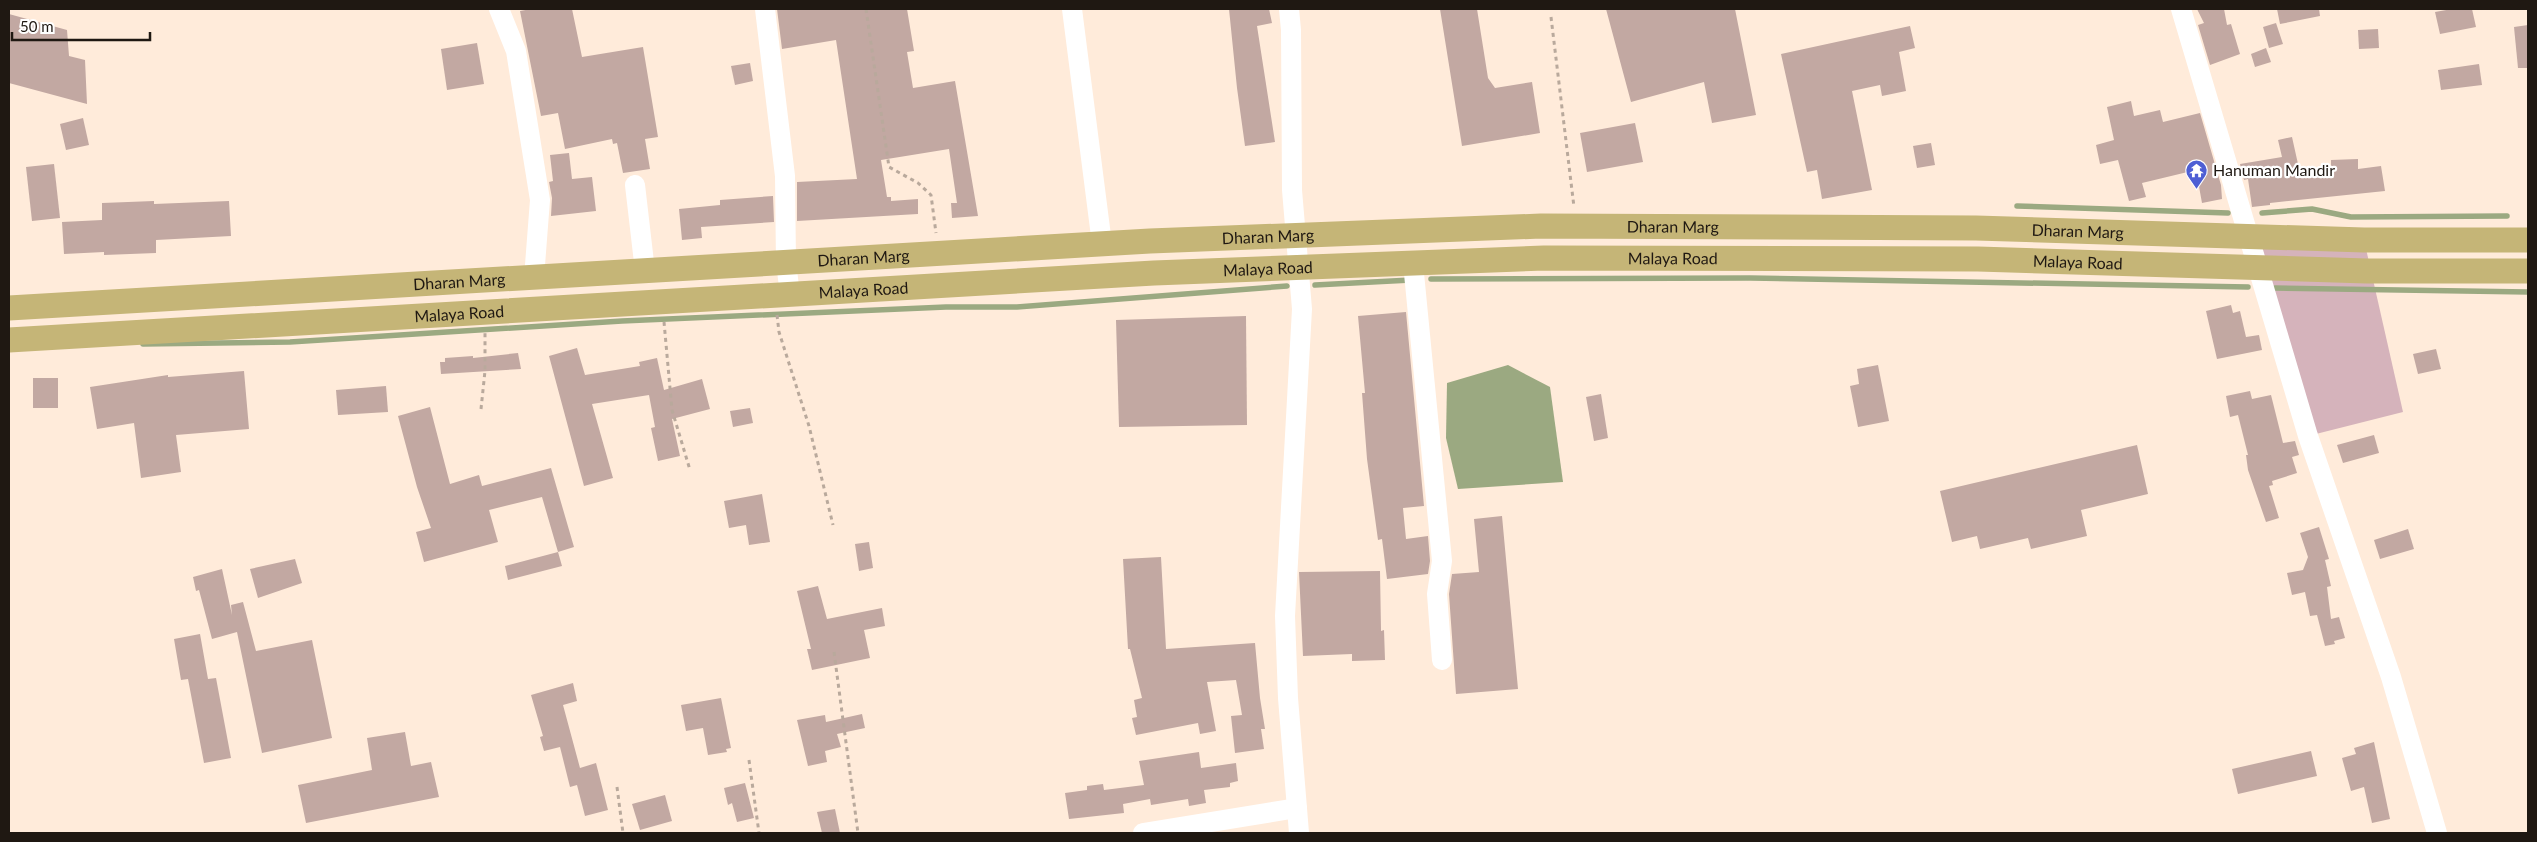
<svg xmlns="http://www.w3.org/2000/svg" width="2537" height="842" font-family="Lato,sans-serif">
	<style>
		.green { fill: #d5b3bb }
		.water { fill: #9ba981 }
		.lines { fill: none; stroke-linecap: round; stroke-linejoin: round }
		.stream { stroke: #9ba981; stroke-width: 5.5 }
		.building { fill: #c2a8a2 }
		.path { stroke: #b9a99c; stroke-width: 3; stroke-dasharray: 4 4; stroke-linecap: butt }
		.minor { stroke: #fff; stroke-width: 20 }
		.major { stroke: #c5b577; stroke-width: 25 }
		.labels { text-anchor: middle; stroke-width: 4.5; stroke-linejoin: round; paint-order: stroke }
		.poi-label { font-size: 16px; fill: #1f1812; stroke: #fff; text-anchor: start }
		.street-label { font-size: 16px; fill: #1f1812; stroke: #fff }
	</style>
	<rect width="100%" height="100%" fill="#ffebda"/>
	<polygon class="green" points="2251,236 2364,240 2403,412 2308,436"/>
	<polygon class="water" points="1508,365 1550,387 1563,482 1458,489 1446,438 1447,383"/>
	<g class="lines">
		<g class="stream">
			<polyline points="2017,206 2228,213"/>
			<polyline points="2262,213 2312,209 2351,217 2507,216"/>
			<polyline points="1431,279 1750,278 2248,287"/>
			<polyline points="1315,285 1411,280"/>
			<polyline points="2275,288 2528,292"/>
			<polyline points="143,344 290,342 622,321 946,307 1017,307 1287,286"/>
		</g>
	</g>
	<g class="building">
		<polygon points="531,9 572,9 582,57 643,47 658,137 645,139 650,169 623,173 617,143 613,144 612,139 565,149 558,113 541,116 520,11"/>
		<polygon points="777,9 907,9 914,51 907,52 913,88 955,81 978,216 952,218 951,203 957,203 949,149 881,160 887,197 891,197 891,201 918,199 918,214 797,221 797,182 857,179 836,40 782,49"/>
		<polygon points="1229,9 1269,9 1272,23 1257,26 1275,142 1245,146 1237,88"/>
		<polygon points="1440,9 1477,9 1488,78 1495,88 1532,82 1540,133 1462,146"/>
		<polygon points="1606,9 1735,9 1756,115 1712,123 1704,82 1631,102"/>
		<polygon points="2197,9 2224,9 2227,25 2231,24 2240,54 2210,65 2198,25 2204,23"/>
		<polygon points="2277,9 2319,9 2320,16 2280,24"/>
		<polygon points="2452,9 2472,9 2476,27 2440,34 2435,12"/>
		<polygon points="9,14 67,30 69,56 85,60 87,104 9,83"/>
		<polygon points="2276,23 2283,44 2269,48 2263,27"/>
		<polygon points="2528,25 2528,68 2518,68 2514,27"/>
		<polygon points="1910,26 1915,48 1899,52 1906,91 1882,96 1880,85 1852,91 1872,190 1822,199 1817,170 1807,172 1781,54"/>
		<polygon points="2378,29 2379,48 2359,49 2358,30"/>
		<polygon points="477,43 484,84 447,90 441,49"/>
		<polygon points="2266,48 2271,62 2255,67 2251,54"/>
		<polygon points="750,63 753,81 735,85 731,66"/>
		<polygon points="2479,64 2482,85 2441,90 2438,70"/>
		<polygon points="2131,101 2134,116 2160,110 2163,122 2200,113 2221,185 2222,199 2202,203 2196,170 2142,183 2146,197 2129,201 2118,160 2100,164 2096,145 2114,140 2107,107"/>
		<polygon points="83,118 89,145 66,150 60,124"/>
		<polygon points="1635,123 1643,162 1587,172 1580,133"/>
		<polygon points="2292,137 2300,173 2331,169 2331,160 2358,159 2358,169 2381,166 2385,191 2270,203 2270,205 2252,207 2248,179 2244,180 2240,164 2282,157 2278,140"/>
		<polygon points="1931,143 1935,165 1917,168 1913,146"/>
		<polygon points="569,153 572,179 592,177 596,211 551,216 552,198 549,182 553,181 550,155"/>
		<polygon points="54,164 60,218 32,221 26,167"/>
		<polygon points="773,196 774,222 701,227 702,238 682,240 679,209 720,205 720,200"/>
		<polygon points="154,201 154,204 229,201 231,236 156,240 156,253 104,255 104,252 64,254 62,222 102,220 102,203"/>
		<polygon points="2231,305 2233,313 2240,311 2246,337 2259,335 2262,350 2217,359 2206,311"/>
		<polygon points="1406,312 1424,506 1403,508 1406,539 1428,536 1430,561 1428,574 1387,579 1382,539 1378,540 1367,459 1362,393 1365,393 1358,316"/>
		<polygon points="1246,316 1247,425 1119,427 1116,320"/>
		<polygon points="577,348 585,375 640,366 639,362 657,358 664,390 702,379 710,409 672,419 680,456 658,461 651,428 655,427 649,395 592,404 613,478 584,486 549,356"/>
		<polygon points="2436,349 2441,369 2418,374 2413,354"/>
		<polygon points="518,353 521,369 441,374 440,362 445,362 445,358 473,356 473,358"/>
		<polygon points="1878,365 1889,421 1858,427 1850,386 1859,384 1857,369"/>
		<polygon points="244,371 249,429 176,435 181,472 141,478 134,423 97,429 90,387 168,375 168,377"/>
		<rect x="33" y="378" width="25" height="30"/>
		<polygon points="386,386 388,412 338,415 336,390"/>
		<polygon points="2250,391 2252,399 2271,395 2283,443 2295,441 2299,455 2292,457 2297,473 2272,481 2273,485 2269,486 2279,518 2266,522 2248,470 2246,455 2248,455 2238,415 2230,417 2226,396"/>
		<polygon points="1601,394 1608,438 1594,441 1586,397"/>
		<polygon points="430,407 450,484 479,475 482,486 551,468 574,547 558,552 542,497 489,510 498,542 424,562 416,532 431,528 417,487 398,416"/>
		<polygon points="750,408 753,423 733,427 730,411"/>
		<polygon points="2374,435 2379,453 2343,463 2337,445"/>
		<polygon points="2137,445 2148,494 2081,510 2087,536 2031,549 2028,538 1980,549 1977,536 1952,542 1940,491"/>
		<polygon points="762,494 770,542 749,545 746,525 729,528 724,501"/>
		<polygon points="1502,516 1518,689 1456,694 1449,594 1452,574 1479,572 1474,519"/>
		<polygon points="2319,527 2329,559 2325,560 2331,586 2327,587 2331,619 2339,617 2345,638 2334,641 2335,644 2325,646 2317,615 2310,616 2305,592 2292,595 2287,573 2303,570 2308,557 2300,533"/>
		<polygon points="2408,529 2414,549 2380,559 2374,540"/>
		<polygon points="869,542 873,568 859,571 855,544"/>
		<polygon points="558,552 562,566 508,580 505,566"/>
		<polygon points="1161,557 1166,649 1255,643 1260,698 1265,729 1261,729 1264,749 1235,753 1231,716 1242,715 1236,680 1207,682 1216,731 1200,734 1198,723 1136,735 1132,718 1137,717 1134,700 1142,698 1130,649 1128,649 1123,559"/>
		<polygon points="295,559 302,583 258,598 250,569"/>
		<polygon points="222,569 232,615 231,605 243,602 256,651 312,640 332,738 262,753 237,632 212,639 199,590 196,591 193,577"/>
		<polygon points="1380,571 1381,631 1384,630 1385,660 1352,661 1352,654 1303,656 1299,572"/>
		<polygon points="818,586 827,619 882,608 885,626 864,630 870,658 812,670 807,649 811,649 797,591"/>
		<polygon points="200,634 208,679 216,678 231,758 204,763 188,679 181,680 174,639"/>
		<polygon points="573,683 577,701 563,705 580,768 596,763 608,810 585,816 577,785 570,787 560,747 544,751 540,737 543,736 531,695"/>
		<polygon points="721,698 731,748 726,749 727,752 708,755 703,728 686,731 681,705"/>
		<polygon points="862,714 865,728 837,734 841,747 825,751 827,762 808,766 797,720 825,715 826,722"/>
		<polygon points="405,732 411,766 431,762 439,797 306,823 298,785 372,770 367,738"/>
		<polygon points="2374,742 2390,819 2372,823 2364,787 2351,791 2342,758 2356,754 2354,748"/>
		<polygon points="2311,751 2317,776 2238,794 2232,769"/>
		<polygon points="1199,752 1201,768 1236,763 1238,781 1230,783 1230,787 1204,790 1206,803 1189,806 1188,799 1151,805 1150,799 1123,804 1124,813 1069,819 1065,793 1087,790 1087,786 1103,784 1104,790 1144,785 1139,761"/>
		<polygon points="745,783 754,818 737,822 732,803 728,805 724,788"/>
		<polygon points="665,795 672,821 640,830 632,804"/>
		<polygon points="835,809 840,833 822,833 817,812"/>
	</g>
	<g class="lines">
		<g class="path">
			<polyline points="866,9 889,167 918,183 931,195 936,233"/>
			<polyline points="1551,17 1574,207"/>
			<polyline points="777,315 779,332 809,426 833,525"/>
			<polyline points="664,322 672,410 690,470"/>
			<polyline points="481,409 485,371 485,333"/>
			<polyline points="834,652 858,833"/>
			<polyline points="749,760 759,833"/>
			<polyline points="617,787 623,833"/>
		</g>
		<g class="minor">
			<polyline points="499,9 516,51 540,200 534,278"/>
			<polyline points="765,9 785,176 786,263 790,294"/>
			<polyline points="1072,9 1102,244"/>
			<polyline points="1289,9 1291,30 1292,190 1302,309 1285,616 1288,698 1299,833"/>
			<polyline points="2181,9 2308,436 2391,677 2437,833"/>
			<polyline points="635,185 645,271"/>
			<polyline points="1413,263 1442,561 1437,594 1442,660"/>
			<polyline points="1143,833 1297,808"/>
		</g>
		<g class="major">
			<path id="s1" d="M9 308 1150 241 1541 226 1976 228 2364 240H2528"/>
			<path id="s2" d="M9 340 1154 273 1544 258 1978 259 2367 271H2528"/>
		</g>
	</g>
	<defs>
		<symbol id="temple-pin" viewBox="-11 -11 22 30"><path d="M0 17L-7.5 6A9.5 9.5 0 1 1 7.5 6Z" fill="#4e5fd4" stroke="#fff"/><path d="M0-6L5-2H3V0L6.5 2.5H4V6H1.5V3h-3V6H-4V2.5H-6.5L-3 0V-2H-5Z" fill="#fff"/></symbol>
	</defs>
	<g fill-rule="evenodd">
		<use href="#temple-pin" x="2184" y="158" width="25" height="34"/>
	</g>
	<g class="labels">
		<g class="poi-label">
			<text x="2213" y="176">Hanuman Mandir</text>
		</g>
		<g class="street-label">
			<text dy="6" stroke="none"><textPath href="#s1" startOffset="1666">Dharan Marg</textPath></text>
			<text dy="6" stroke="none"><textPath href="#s1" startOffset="2071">Dharan Marg</textPath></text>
			<text dy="6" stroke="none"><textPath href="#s1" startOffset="1261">Dharan Marg</textPath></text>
			<text dy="6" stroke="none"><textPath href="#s1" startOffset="856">Dharan Marg</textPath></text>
			<text dy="6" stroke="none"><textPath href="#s2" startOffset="1666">Malaya Road</textPath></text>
			<text dy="6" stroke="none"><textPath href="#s2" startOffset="2071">Malaya Road</textPath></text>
			<text dy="6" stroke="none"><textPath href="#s2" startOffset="1261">Malaya Road</textPath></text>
			<text dy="6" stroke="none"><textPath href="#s1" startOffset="451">Dharan Marg</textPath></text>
			<text dy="6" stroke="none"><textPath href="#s2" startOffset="856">Malaya Road</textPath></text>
			<text dy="6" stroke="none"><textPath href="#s2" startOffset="451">Malaya Road</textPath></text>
		</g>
	</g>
	<rect width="2537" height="842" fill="none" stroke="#1f1812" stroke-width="20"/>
	<path d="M12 32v8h138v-8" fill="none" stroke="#1f1812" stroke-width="2.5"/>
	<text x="20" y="32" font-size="15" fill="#1f1812" stroke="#ffffff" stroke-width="4" paint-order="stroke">50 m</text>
</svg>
